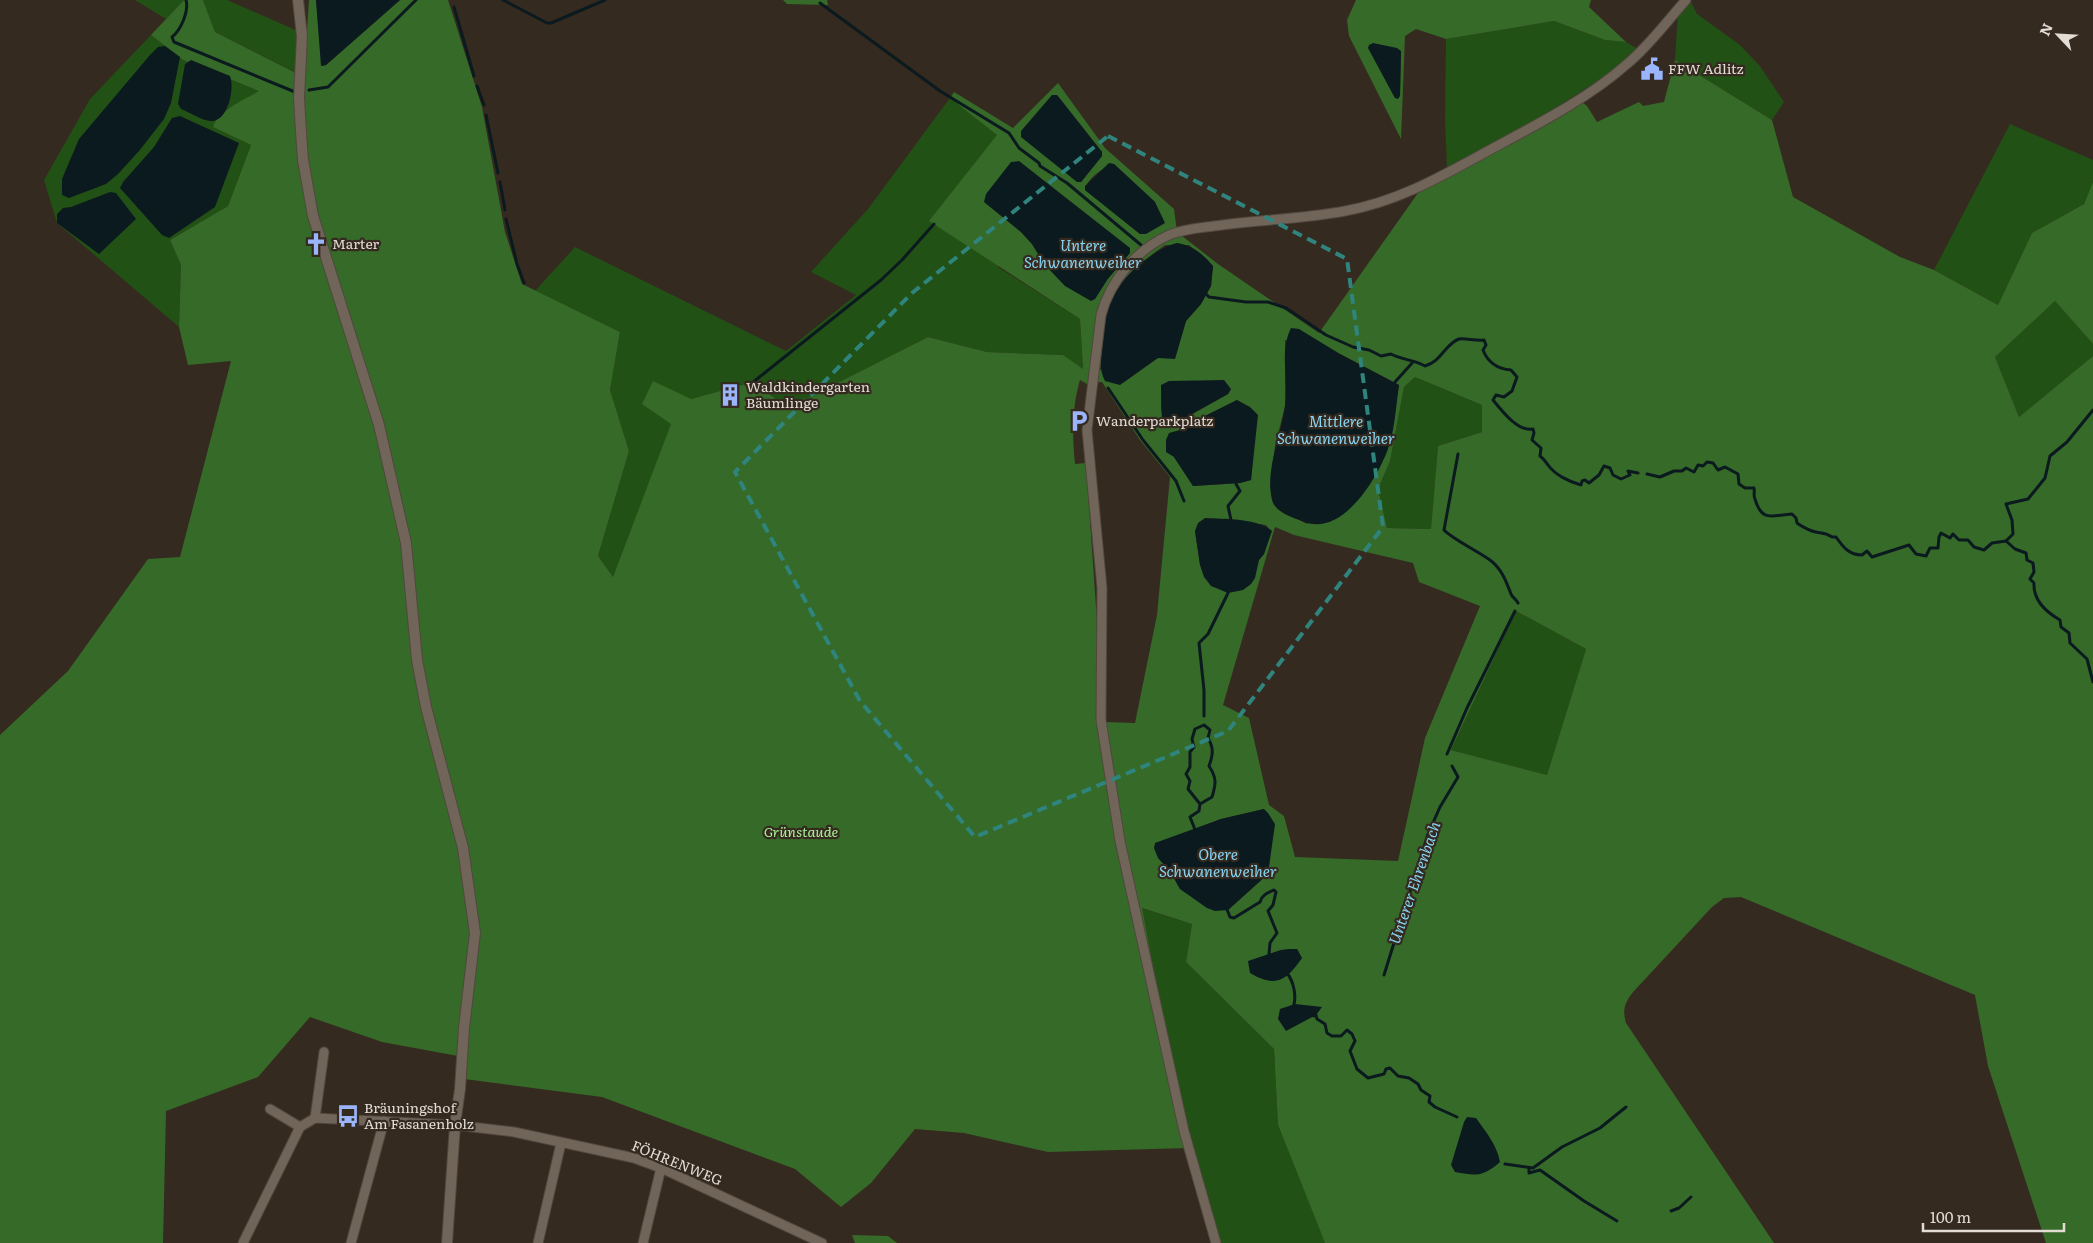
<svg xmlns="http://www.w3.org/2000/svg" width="2093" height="1243" font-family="Literata,serif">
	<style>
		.green { fill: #225115 }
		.forest { fill: #366a28; fill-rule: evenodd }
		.water { fill: #0b1a1f }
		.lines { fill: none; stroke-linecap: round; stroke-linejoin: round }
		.stream { stroke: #0b1a1f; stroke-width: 3 }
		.minor-casing { stroke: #50473e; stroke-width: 11 }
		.tertiary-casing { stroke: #50473e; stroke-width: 12 }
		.minor { stroke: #71655a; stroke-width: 9 }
		.tertiary { stroke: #71655a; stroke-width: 10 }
		.marked { fill: none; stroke: #2f857d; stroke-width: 4; stroke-dasharray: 10 6; stroke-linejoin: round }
		.labels { text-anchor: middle; stroke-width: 4.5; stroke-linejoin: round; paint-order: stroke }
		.poi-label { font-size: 14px; fill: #e3dcd5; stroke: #352a20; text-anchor: start }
		.park-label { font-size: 14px; font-style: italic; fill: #a7f295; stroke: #352a20 }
		.street-label { font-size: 14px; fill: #e3dcd5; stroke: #352a20 }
		.water-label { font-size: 15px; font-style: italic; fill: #88d4f2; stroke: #352a20 }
	</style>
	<rect width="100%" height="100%" fill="#352a20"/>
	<g class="green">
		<polygon points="135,0 184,0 166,19"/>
		<polygon points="203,0 227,0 307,35 305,77 215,32"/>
		<polygon points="1690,0 1697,14 1740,45 1759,65 1784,102 1772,120 1675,60 1678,12"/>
		<polygon points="1554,21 1605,40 1626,42 1638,49 1624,64 1530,124 1447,168 1445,121 1446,39"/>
		<polygon points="151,35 183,60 260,91 227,110 213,127 251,145 228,206 170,240 181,265 179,327 57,223 44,180 90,99"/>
		<polygon points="950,98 998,135 998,267 1080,319 1083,370 1063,355 987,352 928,337 788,408 753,382 691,399 672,424 613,577 598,556 629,451 610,390 620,332 535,291 575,247 786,351 856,295 811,272 868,209"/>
		<polygon points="2010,124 2093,160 2093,182 2084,204 2032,233 1998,305 1934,270"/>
		<polygon points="2055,301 2093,344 2093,356 2019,417 1995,357"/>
		<polygon points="1415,377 1482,405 1482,432 1438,446 1431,529 1387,528 1378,489 1390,461 1404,387"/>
		<polygon points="1516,611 1586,649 1547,775 1451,750"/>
		<polygon points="1141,908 1192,924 1186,962 1274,1049 1278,1125 1325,1243 1215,1243 1187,1148"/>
	</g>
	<g class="forest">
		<path d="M184 0H203L215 32 304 77 309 0H316L322 66 326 65 400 0H448L482 107 505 232 522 284 620 332 610 390 629 451 598 556 613 577 671 424 642 404 653 381 691 399 753 382 788 408 928 337 987 352 1063 355 1083 369 1080 319 929 221 997 135 950 98 954 92 1013 128 1058 83 1105 148 1174 209 1177 232 1218 264 1319 333 1418 193 1581 101 1587 106 1597 122 1639 102 1643 106 1664 102 1675 60 1772 120 1793 197 1900 257 1934 270 1998 305 2032 233 2084 204 2093 182V344L2055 301 1995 357 2019 417 2093 356V1243H2046L1988 1066 1975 995 1741 897 1724 898 1712 907 1634 991C1625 1002 1622 1009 1626 1023L1774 1243H1325L1278 1125 1274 1049 1186 962 1192 924 1142 908 1187 1148 1048 1152 964 1133 915 1129 871 1183 841 1207 795 1169 602 1097 457 1078 458 1056 382 1042 310 1017 258 1077 166 1111 163 1243H0V735L68 671 148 559 180 557 231 361 188 365 179 327 181 265 170 240 228 206 251 145 213 127C220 109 243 101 259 91L183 60 151 35ZM1057 95 1102 152V156L1081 182ZM1114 164 1155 202 1140 234 1085 190C1087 178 1103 168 1114 164ZM984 202 1107 280 1095 299 1045 265 1032 244 1021 232ZM1165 245H1189L1213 266 1211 286 1201 304 1186 321 1175 358H1158L1100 370C1103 351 1102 331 1107 312 1115 281 1140 263 1165 245ZM1285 340 1340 354 1399 385 1388 448 1307 524 1278 509 1270 487 1275 446 1285 406ZM1415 377 1482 405V432L1438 446 1431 529 1387 528 1378 489 1390 461 1404 387ZM1080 380 1087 384 1089 388 1090 383 1102 382 1140 440 1170 477 1157 615 1135 723 1104 722 1086 463 1075 464C1072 435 1072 407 1080 380ZM1161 385 1231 389 1228 394 1167 428 1161 410ZM1237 400 1256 420 1251 480 1240 483 1193 486 1174 457 1188 427 1194 426 1197 420ZM1231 520 1266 525 1271 531 1264 554 1259 560 1200 565 1195 531ZM1275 527 1294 535 1413 563 1419 582 1480 606 1425 738 1398 861 1295 857 1284 816 1269 805 1249 718 1223 705ZM1516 611 1586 649 1547 775 1451 750ZM1264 809 1268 874 1228 910 1194 897 1180 889 1170 871 1158 858 1195 829 1221 819ZM1297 949 1302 959 1269 954 1281 950Z"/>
		<polygon points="783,0 827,0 828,5 787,4"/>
		<path d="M1356 0H1591L1589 7 1626 42 1605 40 1554 21 1446 39 1416 29 1405 36 1401 139 1349 36 1347 20ZM1369 46 1401 51 1400 95 1398 98H1395L1369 49Z"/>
		<polygon points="852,1235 888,1236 897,1243 855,1243"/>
	</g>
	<g class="water">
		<polygon points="316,0 400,0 326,65 321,66"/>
		<polygon points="1373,43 1397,48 1401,51 1400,96 1398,99 1395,98 1368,48 1369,45"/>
		<polygon points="165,46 180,57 171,103 164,119 139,151 118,174 106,184 69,198 62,195 62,179 79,139 150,55 158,47"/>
		<path d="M191 60 230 76C235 88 228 123 210 121 201 120 189 112 181 109L178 104 185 64Z"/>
		<polygon points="1052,95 1057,95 1102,152 1102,156 1081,182 1077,182 1021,137 1021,131"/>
		<polygon points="180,116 239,143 215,207 169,238 162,235 120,188 123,182 154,147 172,118"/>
		<polygon points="1019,161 1130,248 1130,253 1107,280 1095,299 1091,301 1065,286 1045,265 1032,244 1021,232 984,202 986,194 1011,162"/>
		<polygon points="1109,163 1114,164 1155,202 1165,223 1146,234 1140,234 1085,190 1085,186"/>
		<polygon points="110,192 116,193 136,219 99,254 57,223 57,214 63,208 71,207"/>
		<path d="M1177 243C1192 245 1203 254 1213 266L1211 286 1201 304 1186 321 1175 359 1158 358 1120 385 1105 381C1099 369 1101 361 1102 348 1105 310 1113 285 1144 261 1155 253 1164 246 1177 243Z"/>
		<path d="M1291 328 1299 329 1340 354 1399 385C1396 405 1395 429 1388 449 1377 479 1341 539 1302 521 1291 517 1275 512 1272 500 1265 468 1281 437 1285 406 1289 380 1279 352 1291 328Z"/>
		<polygon points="1224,380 1231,389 1228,394 1167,428 1162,424 1161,385 1169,381"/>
		<polygon points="1237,400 1250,407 1258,415 1251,480 1240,483 1193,486 1174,457 1166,452 1166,440 1169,433 1194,426 1197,420"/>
		<path d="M1205 518C1224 519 1258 518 1272 531L1264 554 1259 560 1255 578 1251 584 1243 590 1228 593 1211 586 1204 577 1200 565 1195 531 1198 523Z"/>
		<polygon points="1264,809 1268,813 1275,824 1268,874 1228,910 1215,911 1207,908 1180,889 1170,871 1158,858 1154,848 1155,843 1221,819"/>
		<path d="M1290 949H1297L1302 958C1286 981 1276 988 1250 973L1248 961 1281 950Z"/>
		<polygon points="1295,1004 1322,1007 1316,1015 1286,1031 1278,1019 1280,1009"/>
		<path d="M1467 1117 1476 1118C1486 1132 1497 1145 1500 1162 1483 1177 1476 1176 1455 1172L1451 1165 1464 1122Z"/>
	</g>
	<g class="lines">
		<g class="stream">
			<path d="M186 0C189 11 181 30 172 37L174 42 295 92"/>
			<polyline points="503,0 547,23 551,23 605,0"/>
			<polyline points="820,3 940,91 1009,133 1019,148 1039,163 1040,166 1067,183 1141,245"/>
			<polyline points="454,7 474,76"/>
			<polyline points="477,86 484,105"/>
			<polyline points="309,90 328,87 416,0"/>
			<polyline points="486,115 498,173"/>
			<polyline points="500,182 505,210"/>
			<polyline points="506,219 517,264 524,283"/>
			<path d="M1206 294 1209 297 1246 302H1268L1286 308 1326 335 1353 347 1369 350 1381 356 1391 354C1402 360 1415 360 1425 366 1441 362 1446 343 1459 339 1466 338 1475 341 1484 340L1486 345 1483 350C1488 363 1498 369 1511 370L1517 377 1512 391 1504 397 1496 395 1493 400C1502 411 1518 432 1533 429L1534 433 1532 440 1541 448 1540 456C1544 459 1545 461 1548 465 1555 475 1570 482 1581 485L1582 481 1585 480 1589 483 1599 475 1604 466 1610 468 1613 475 1621 479 1630 475 1628 471 1638 473"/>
			<polyline points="1395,382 1413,362"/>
			<polyline points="752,383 881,280 902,260 934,224"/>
			<polyline points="1108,388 1143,440 1176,481 1184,501"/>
			<path d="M1458 454 1444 530C1451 538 1479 552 1490 560 1502 569 1506 581 1511 594 1512 597 1516 599 1518 603"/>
			<path d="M1647 474 1660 477 1674 471H1682L1686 468 1694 472 1698 465 1703 466 1707 462 1713 463 1718 470 1725 467 1738 474 1739 484 1745 488H1754C1755 492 1753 495 1755 499 1762 523 1772 515 1792 514L1796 518 1797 523C1801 526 1807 529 1812 531 1820 534 1823 531 1832 537H1836C1843 547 1849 555 1862 555L1867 551 1872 557 1909 545 1916 554 1926 556 1930 548H1938L1939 537 1941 533 1950 538 1953 534 1959 540H1968L1974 547 1984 550 1992 543 2006 541 2015 549 2026 553 2027 560 2033 563 2034 572 2030 579 2034 583C2033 600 2046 612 2060 620L2061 627 2069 633 2070 643 2087 659 2093 682"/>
			<polyline points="1231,520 1228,506 1240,491 1236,484"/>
			<polyline points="2006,541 2013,534 2012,520 2006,504 2028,499 2045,478 2050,456 2067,442 2093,410"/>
			<polyline points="1204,716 1204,690 1199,643 1208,634 1228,593"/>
			<polyline points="1447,754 1467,708 1515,611"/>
			<path d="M1196 832 1190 817 1199 811 1200 804 1188 789 1190 781 1186 774 1190 767V752L1194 747 1192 739 1195 729 1204 725 1210 730 1208 738C1214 748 1213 755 1209 766 1217 778 1216 784 1212 797L1200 804"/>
			<path d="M1226 907 1230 917 1234 918 1260 902C1262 895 1267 893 1274 890L1276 892 1273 905 1268 911 1277 933 1270 943 1269 954 1271 956"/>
			<path d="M1287 973C1294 982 1297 997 1293 1008"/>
			<polyline points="1384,975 1428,834 1440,807 1458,777 1452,766"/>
			<polyline points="1314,1016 1316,1015 1317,1019 1325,1024 1327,1033 1332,1036 1341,1036 1347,1030 1352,1034 1355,1041 1350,1051 1357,1069 1368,1078 1384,1074 1386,1069 1390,1068 1398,1076 1409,1078 1418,1084 1421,1090 1430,1096 1429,1102 1435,1107 1457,1117"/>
			<polyline points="1505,1164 1533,1168 1562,1147 1600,1128 1626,1107"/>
			<polyline points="1529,1169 1529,1173 1540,1170 1584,1201 1617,1221"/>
			<polyline points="1671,1211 1679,1208 1691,1197"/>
		</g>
		<defs>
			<g id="minor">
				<polyline points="270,1109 300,1127"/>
				<polyline points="315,1118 324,1052"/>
				<polyline points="243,1243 300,1127 315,1118 455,1125 514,1132 634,1158 661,1168 822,1243"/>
				<polyline points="351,1243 384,1121"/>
				<polyline points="538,1243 561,1143"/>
				<polyline points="643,1243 661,1168"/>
				<path d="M1216 1243 1184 1131 1120 841 1101 720 1102 588 1087 430 1101 315C1110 281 1136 250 1169 235 1183 229 1199 228 1214 226 1257 220 1302 219 1345 211 1401 201 1447 173 1497 146 1540 123 1590 97 1627 64 1649 46 1667 21 1686 0"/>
			</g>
			<polyline id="tertiary" points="298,0 302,36 299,98 301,132 303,160 313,216 379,425 406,543 417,660 426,707 463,848 475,933 464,1028 460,1089 455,1125 447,1243"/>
		</defs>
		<use href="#minor" class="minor-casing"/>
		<use href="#tertiary" class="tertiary-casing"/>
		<use href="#minor" class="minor"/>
		<use href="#tertiary" class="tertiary"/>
	</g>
	<path class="marked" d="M1108 136 1347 259 1383 527 1228 731 975 837 860 701 735 472 912 293Z"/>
	<defs>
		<symbol id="civic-bare" viewBox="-9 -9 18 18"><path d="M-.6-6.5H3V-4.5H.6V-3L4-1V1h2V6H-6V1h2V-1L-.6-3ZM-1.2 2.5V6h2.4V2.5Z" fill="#9bb5fd" stroke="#352a20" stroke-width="2.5" paint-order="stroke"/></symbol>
		<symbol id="church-bare" viewBox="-9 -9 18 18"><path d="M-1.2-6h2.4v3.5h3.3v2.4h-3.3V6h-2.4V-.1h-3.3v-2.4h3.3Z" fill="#9bb5fd" stroke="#352a20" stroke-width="2.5" paint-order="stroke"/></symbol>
		<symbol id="building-bare" viewBox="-9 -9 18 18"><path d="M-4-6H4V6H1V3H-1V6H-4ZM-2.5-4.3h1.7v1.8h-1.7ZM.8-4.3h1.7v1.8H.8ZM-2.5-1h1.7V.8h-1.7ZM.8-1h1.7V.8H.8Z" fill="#9bb5fd" stroke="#352a20" stroke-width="2.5" paint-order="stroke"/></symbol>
		<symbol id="parking-bare" viewBox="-9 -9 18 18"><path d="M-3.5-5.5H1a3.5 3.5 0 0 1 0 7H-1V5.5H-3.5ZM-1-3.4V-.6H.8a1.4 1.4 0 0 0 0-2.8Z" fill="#9bb5fd" stroke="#352a20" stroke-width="2.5" paint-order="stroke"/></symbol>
		<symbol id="bus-bare" viewBox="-9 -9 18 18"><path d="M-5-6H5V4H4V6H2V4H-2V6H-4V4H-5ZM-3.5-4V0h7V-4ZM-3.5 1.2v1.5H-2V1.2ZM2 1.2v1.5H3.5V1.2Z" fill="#9bb5fd" stroke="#352a20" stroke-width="2.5" paint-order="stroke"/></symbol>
	</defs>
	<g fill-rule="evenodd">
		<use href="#civic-bare" x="1636" y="53" width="32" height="32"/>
		<use href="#church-bare" x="300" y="228" width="32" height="32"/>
		<use href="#building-bare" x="714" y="379" width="32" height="32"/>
		<use href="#parking-bare" x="1063" y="405" width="32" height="32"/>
		<use href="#bus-bare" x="332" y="1100" width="32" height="32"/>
	</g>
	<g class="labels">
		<g class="poi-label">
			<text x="1668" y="74">FFW Adlitz</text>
			<text x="332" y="249">Marter</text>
			<text x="746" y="392">Waldkindergarten<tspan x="746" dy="16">Bäumlinge</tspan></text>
			<text x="1096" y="426">Wanderparkplatz</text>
			<text x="364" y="1113">Bräuningshof<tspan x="364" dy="16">Am Fasanenholz</tspan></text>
		</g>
		<g class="park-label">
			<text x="801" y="837">Grünstaude</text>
		</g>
		<g class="street-label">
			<text transform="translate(677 1163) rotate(22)" y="5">FÖHRENWEG</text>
		</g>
		<g class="water-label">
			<text x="1083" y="251">Untere<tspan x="1083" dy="17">Schwanenweiher</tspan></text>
			<text x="1336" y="427">Mittlere<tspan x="1336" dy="17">Schwanenweiher</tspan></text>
			<text x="1218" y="860">Obere<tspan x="1218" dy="17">Schwanenweiher</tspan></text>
			<text transform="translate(1415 883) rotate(-71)" y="5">Unterer Ehrenbach</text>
		</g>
	</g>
	<g transform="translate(2058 35) rotate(295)" stroke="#352a20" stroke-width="4" paint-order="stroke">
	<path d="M0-4L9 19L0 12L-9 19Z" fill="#e3dcd5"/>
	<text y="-8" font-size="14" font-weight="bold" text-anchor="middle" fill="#e3dcd5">N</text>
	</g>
	<path d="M1923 1223v8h141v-8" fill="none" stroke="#e3dcd5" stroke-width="2.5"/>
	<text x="1930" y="1223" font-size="15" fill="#e3dcd5" stroke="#352a20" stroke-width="4" paint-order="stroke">100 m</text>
</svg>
